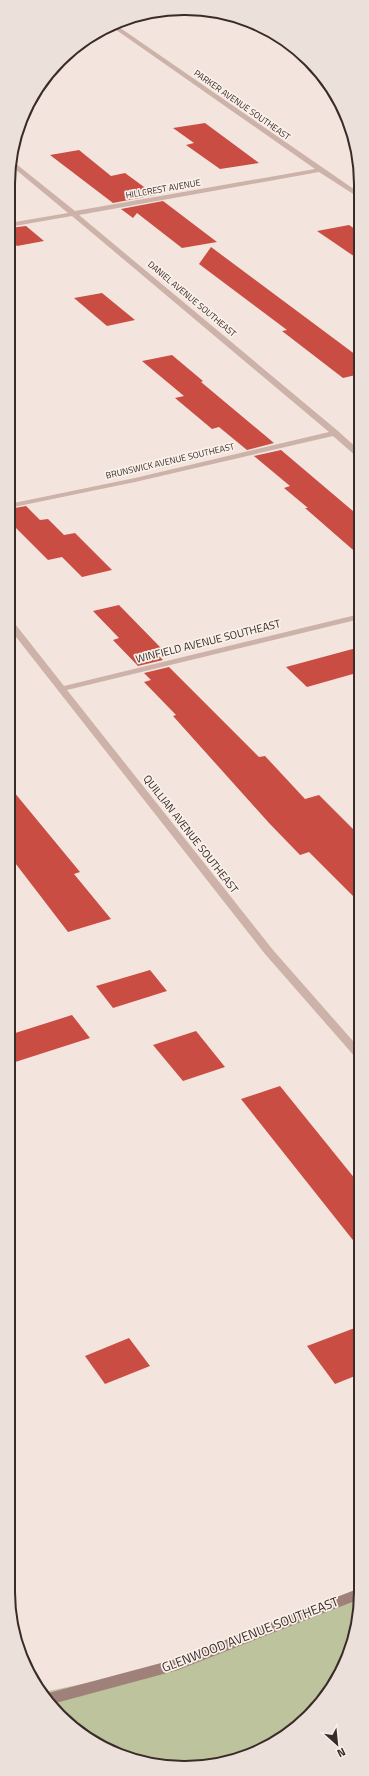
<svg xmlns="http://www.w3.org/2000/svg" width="369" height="1776" font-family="'Titillium Web',sans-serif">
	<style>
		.green { fill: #bdc39c }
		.building { fill: #ca4d44 }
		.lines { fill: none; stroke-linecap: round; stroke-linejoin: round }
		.street { fill: #ccb2a8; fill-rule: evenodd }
		.secondary { fill: #a08179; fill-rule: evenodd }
		.labels { text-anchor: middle; stroke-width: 3.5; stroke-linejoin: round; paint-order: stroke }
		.far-street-label { font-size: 9px; fill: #392b28; stroke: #faf0ea }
		.street-label { font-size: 11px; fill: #392b28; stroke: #faf0ea }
		.near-street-label { font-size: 13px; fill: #392b28; stroke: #faf0ea }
		.rim { fill: none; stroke: #392b28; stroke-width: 2 }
	</style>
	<rect width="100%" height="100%" fill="#f3e5dd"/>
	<polygon class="green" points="360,1596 360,1614 337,1680 301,1724 241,1759 173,1768 117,1754 60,1716 44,1692 178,1664"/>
	<g class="building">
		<polygon points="205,123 259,163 220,169 186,145 194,143 173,128"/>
		<polygon points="79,150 111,176 125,173 155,195 113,203 50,155"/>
		<polygon points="163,201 217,242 182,248 137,213 133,218 121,209"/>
		<polygon points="349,225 361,233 361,261 317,231"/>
		<polygon points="26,226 44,241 17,246 9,239 9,228"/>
		<polygon points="211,247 360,358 360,374 343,378 282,331 287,330 199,264"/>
		<polygon points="102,293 135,320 107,326 74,298"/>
		<polygon points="172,355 203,381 201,382 274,443 247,450 219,427 212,429 175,398 184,396 142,361"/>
		<polygon points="281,450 360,517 360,556 305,508 308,508 284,488 290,486 254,456"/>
		<polygon points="26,506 40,520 48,519 64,535 75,533 112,570 82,577 62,557 48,560 9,521 9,509"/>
		<polygon points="119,605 161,648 153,650 163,660 138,666 113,640 119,638 93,611"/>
		<polygon points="360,647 360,672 307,687 286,667"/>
		<polygon points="169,667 259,757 265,756 305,799 319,795 360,836 360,903 309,852 300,855 269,823 173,716 176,715 144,682 151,680 144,673"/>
		<polygon points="9,786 80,872 74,874 111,919 68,932 9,855"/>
		<polygon points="150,970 167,991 113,1008 96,986"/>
		<polygon points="72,1015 90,1038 9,1064 9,1035"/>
		<polygon points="196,1031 225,1067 183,1081 153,1045"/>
		<polygon points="280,1086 360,1185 360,1249 241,1099"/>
		<polygon points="360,1326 360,1374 335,1384 307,1346"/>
		<polygon points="129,1338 150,1366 105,1384 85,1356"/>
	</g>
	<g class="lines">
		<g class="street">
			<polygon points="116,25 361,194 361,199 319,172 79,215 338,431 360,451 360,457 357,457 333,436 135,482 9,508 9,504 135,478 329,432 72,216 9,227 9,223 68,213 9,164 10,159 75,211 315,169 112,27"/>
			<polygon points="360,614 360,619 67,690 273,950 360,1049 360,1059 356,1058 265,954 9,628 9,619 12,620 64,686"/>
		</g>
		<polygon class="secondary" points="360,1588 360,1599 178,1670 52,1704 45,1694 176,1659"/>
	</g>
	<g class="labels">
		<g class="far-street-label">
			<text transform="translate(242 105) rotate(35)" y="3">PARKER AVENUE SOUTHEAST</text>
			<text transform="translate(163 189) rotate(-10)" y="3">HILLCREST AVENUE</text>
			<text transform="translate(192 299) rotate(40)" y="3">DANIEL AVENUE SOUTHEAST</text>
			<text transform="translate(170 461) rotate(-13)" y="3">BRUNSWICK AVENUE SOUTHEAST</text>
		</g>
		<g class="street-label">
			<text transform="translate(208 641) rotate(-14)" y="4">WINFIELD AVENUE SOUTHEAST</text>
			<text transform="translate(191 834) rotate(52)" y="4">QUILLIAN AVENUE SOUTHEAST</text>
		</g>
		<g class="near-street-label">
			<text transform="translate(250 1634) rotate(-21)" y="5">GLENWOOD AVENUE SOUTHEAST</text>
		</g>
	</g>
	<path d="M0 0H369V1776H0ZM184 15H185A169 169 0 0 1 354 184V1592A169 169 0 0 1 185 1761H184A169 169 0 0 1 15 1592V184A169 169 0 0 1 184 15Z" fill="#ebe0da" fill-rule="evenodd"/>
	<path class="rim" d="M184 15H185A169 169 0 0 1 354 184V1592A169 169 0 0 1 185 1761H184A169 169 0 0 1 15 1592V184A169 169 0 0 1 184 15Z"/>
	<g transform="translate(337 1744) rotate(153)" stroke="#faf0ea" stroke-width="3" paint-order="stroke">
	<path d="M0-3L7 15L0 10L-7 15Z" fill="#392b28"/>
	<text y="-6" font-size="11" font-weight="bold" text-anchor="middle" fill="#392b28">N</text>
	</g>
</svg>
